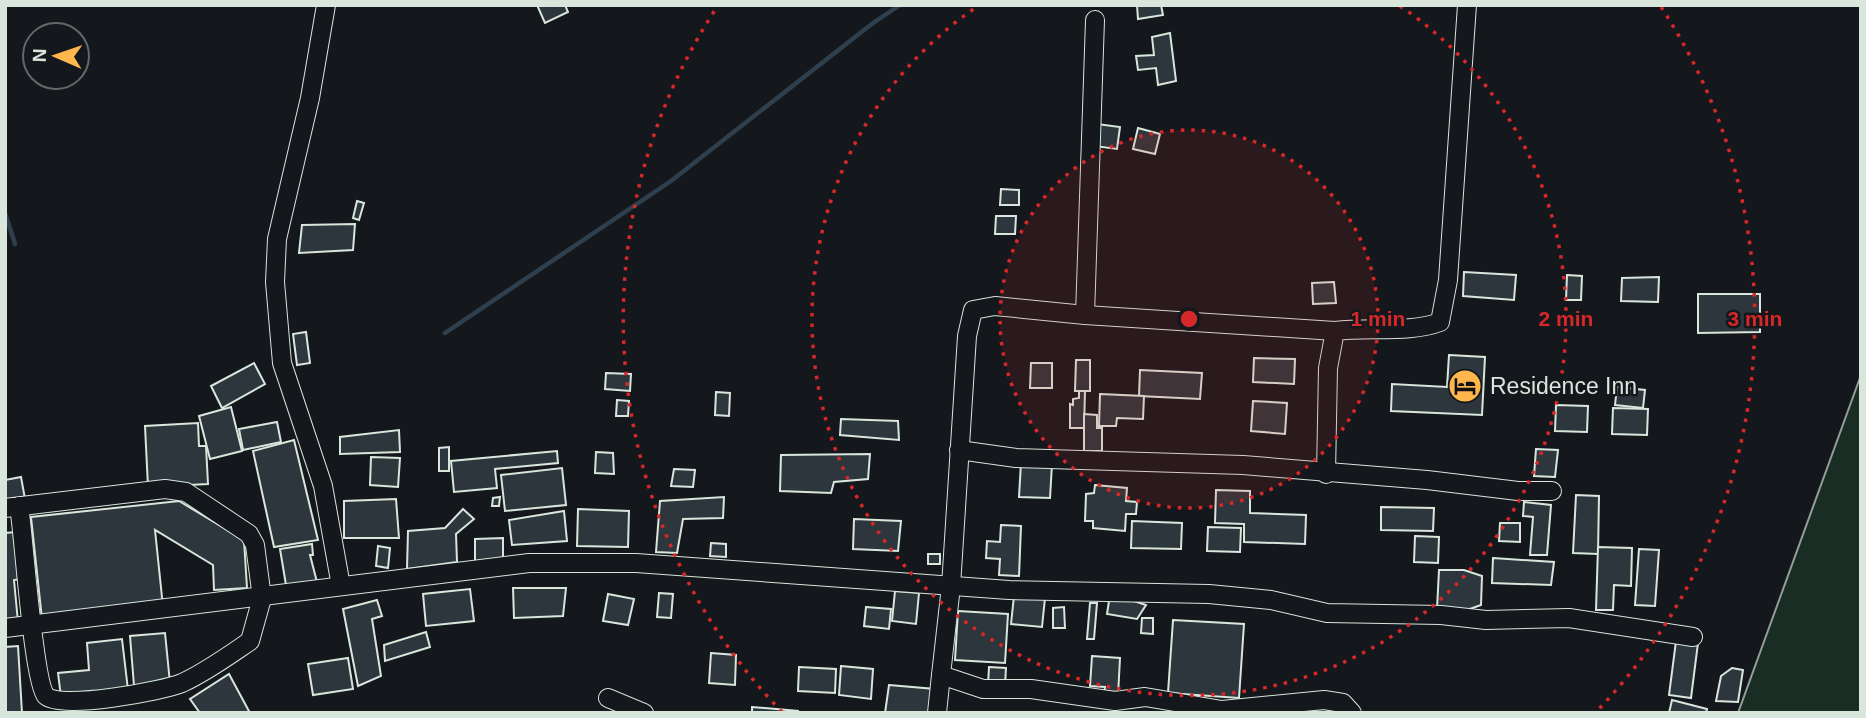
<svg xmlns="http://www.w3.org/2000/svg" width="1866" height="718" font-family="Arial,sans-serif">
	<style>
		.green { fill: #1a2d24; stroke: #939e99; stroke-width: 2 }
		.lines { fill: none; stroke-linecap: round; stroke-linejoin: round }
		.stream { stroke: #2f3f4d; stroke-width: 4.5 }
		.building { fill: #2c363c; stroke: #d8e6dc; stroke-width: 2 }
		.minor-casing { stroke: #d8e6dc; stroke-width: 20 }
		.minor { stroke: #14181c; stroke-width: 18 }
		.ring { fill: none; stroke: #d62828; stroke-width: 3.5; stroke-dasharray: 3.5 7 }
		.labels { text-anchor: middle; stroke-width: 5; stroke-linejoin: round; paint-order: stroke }
		.poi-label { font-size: 23px; fill: #d8e6dc; stroke: #14181c; text-anchor: start }
		.centre { fill: #d62828; stroke: #14181c; stroke-width: 3.5 }
		.ring-label { font-size: 21px; text-anchor: middle; font-weight: bold; fill: #d62828; stroke: #14181c; stroke-width: 5; stroke-linejoin: round; paint-order: stroke }
	</style>
	<rect width="100%" height="100%" fill="#14181c"/>
	<polygon class="green" points="1861,375 1861,713 1738,713"/>
	<g class="lines">
		<g class="stream">
			<polyline points="5,213 15,244"/>
			<polyline points="445,333 671,181 873,23 900,5"/>
		</g>
	</g>
	<g class="building">
		<polygon points="537,5 565,5 568,12 545,23"/>
		<polygon points="1137,5 1161,5 1163,15 1138,19"/>
		<polygon points="1170,33 1176,81 1158,85 1156,68 1138,70 1136,56 1154,55 1152,37"/>
		<polygon points="1097,124 1120,127 1117,149 1094,146"/>
		<polygon points="1138,128 1160,134 1155,154 1133,149"/>
		<polygon points="1001,189 1019,190 1019,205 1000,205"/>
		<polygon points="357,201 364,203 359,220 353,218"/>
		<polygon points="996,216 1016,216 1015,234 995,234"/>
		<polygon points="355,224 353,250 299,253 302,225"/>
		<polygon points="1464,272 1516,275 1514,300 1463,296"/>
		<polygon points="1567,275 1582,276 1581,300 1566,300"/>
		<polygon points="1659,277 1658,302 1621,301 1622,278"/>
		<polygon points="1334,282 1336,303 1313,304 1312,283"/>
		<polygon points="1698,294 1760,294 1760,332 1698,333"/>
		<polygon points="306,332 310,363 297,365 293,334"/>
		<polygon points="1449,355 1485,357 1482,415 1391,411 1392,384 1447,387"/>
		<polygon points="1254,358 1295,359 1294,384 1253,382"/>
		<polygon points="1076,360 1090,360 1090,391 1075,391"/>
		<polygon points="254,363 265,384 222,408 211,386"/>
		<polygon points="1031,363 1052,363 1052,388 1030,388"/>
		<polygon points="1140,370 1202,373 1200,399 1139,396"/>
		<polygon points="606,373 631,374 630,391 605,389"/>
		<polygon points="1617,387 1645,390 1643,408 1615,405"/>
		<polygon points="1079,391 1085,391 1084,428 1070,428 1070,404 1073,405 1073,399 1079,398"/>
		<polygon points="716,392 730,393 729,416 715,415"/>
		<polygon points="1100,394 1144,396 1143,419 1117,418 1116,426 1099,426"/>
		<polygon points="617,400 629,401 628,416 616,416"/>
		<polygon points="1253,401 1287,403 1285,434 1251,431"/>
		<polygon points="1556,405 1588,406 1587,432 1555,431"/>
		<polygon points="231,407 242,451 210,459 199,416"/>
		<polygon points="1613,408 1648,409 1647,435 1612,434"/>
		<polygon points="1084,414 1097,415 1097,428 1102,428 1102,451 1084,451"/>
		<polygon points="841,419 898,421 899,440 840,435"/>
		<polygon points="277,422 281,442 243,450 239,429"/>
		<polygon points="198,423 199,446 206,446 208,484 148,487 145,426"/>
		<polygon points="399,430 400,452 340,454 340,437"/>
		<polygon points="294,440 318,540 274,547 253,451"/>
		<polygon points="449,447 449,471 439,471 439,448"/>
		<polygon points="1536,449 1558,450 1555,477 1534,476"/>
		<polygon points="557,451 558,463 495,469 497,488 454,492 451,461"/>
		<polygon points="596,452 613,453 614,474 595,473"/>
		<polygon points="870,454 868,479 834,482 831,493 780,491 781,455"/>
		<polygon points="371,457 400,458 398,487 370,485"/>
		<polygon points="1021,463 1052,464 1050,498 1019,497"/>
		<polygon points="562,468 566,505 505,511 501,475"/>
		<polygon points="674,469 695,470 693,487 671,486"/>
		<polygon points="21,477 25,499 5,503 5,480"/>
		<polygon points="1095,485 1127,488 1126,501 1137,502 1136,514 1126,514 1125,531 1093,528 1093,521 1085,521 1086,494 1094,493"/>
		<polygon points="1216,490 1250,491 1250,513 1306,515 1305,544 1244,542 1244,524 1215,523"/>
		<polygon points="1576,495 1599,496 1598,554 1573,553"/>
		<polygon points="500,497 499,506 492,506 493,498"/>
		<polygon points="724,497 723,518 683,519 677,553 656,552 660,501"/>
		<polygon points="396,499 399,538 344,538 344,501"/>
		<polygon points="179,501 244,540 247,588 214,590 213,565 155,530 163,607 42,619 31,517"/>
		<polygon points="1524,502 1551,505 1547,555 1530,555 1533,517 1523,516"/>
		<polygon points="1381,507 1434,508 1433,531 1381,530"/>
		<polygon points="463,509 474,519 456,534 457,562 407,569 408,531 445,528"/>
		<polygon points="578,509 629,511 628,547 577,546"/>
		<polygon points="564,511 567,541 512,545 509,520"/>
		<polygon points="854,519 901,521 898,551 853,549"/>
		<polygon points="1132,521 1182,523 1181,549 1131,548"/>
		<polygon points="1500,523 1520,523 1520,542 1499,541"/>
		<polygon points="1001,525 1021,526 1019,576 999,575 1000,559 986,558 987,541 1000,542"/>
		<polygon points="1208,527 1241,528 1240,552 1207,551"/>
		<polygon points="16,532 21,579 14,580 18,622 5,623 5,533"/>
		<polygon points="1415,536 1439,537 1438,563 1414,562"/>
		<polygon points="503,538 503,561 475,561 475,539"/>
		<polygon points="711,543 726,544 726,557 710,556"/>
		<polygon points="312,544 313,555 310,555 318,586 287,591 280,549"/>
		<polygon points="378,546 390,548 388,568 376,566"/>
		<polygon points="1598,547 1632,548 1631,586 1614,585 1613,610 1596,610"/>
		<polygon points="1639,549 1659,550 1655,606 1635,605"/>
		<rect x="928" y="554" width="12" height="10"/>
		<polygon points="1493,558 1554,562 1551,585 1492,583"/>
		<polygon points="1439,570 1464,570 1482,576 1481,605 1464,611 1437,609"/>
		<polygon points="513,588 566,588 563,616 514,618"/>
		<polygon points="470,589 474,621 426,626 423,594"/>
		<polygon points="895,591 919,593 916,624 892,621"/>
		<polygon points="659,593 673,594 671,618 657,617"/>
		<polygon points="608,594 634,599 628,625 603,621"/>
		<polygon points="1014,596 1045,598 1042,627 1011,624"/>
		<polygon points="377,600 382,616 372,619 381,676 358,686 343,609"/>
		<polygon points="1131,600 1146,605 1137,619 1107,614 1109,601"/>
		<polygon points="1090,603 1097,603 1094,639 1087,639"/>
		<polygon points="866,607 891,609 889,629 864,626"/>
		<polygon points="1064,607 1065,628 1053,628 1053,608"/>
		<polygon points="958,611 1008,614 1005,663 955,660"/>
		<polygon points="1142,618 1153,618 1153,634 1141,633"/>
		<polygon points="1173,620 1244,624 1239,698 1168,693"/>
		<polygon points="426,632 430,647 385,661 384,645"/>
		<polygon points="165,633 170,683 134,686 130,636"/>
		<polygon points="122,639 128,690 61,697 58,673 89,670 87,643"/>
		<polygon points="1676,641 1698,643 1691,698 1669,695"/>
		<polygon points="18,646 22,713 5,713 5,647"/>
		<polygon points="711,653 736,655 735,685 709,683"/>
		<polygon points="1092,656 1120,658 1118,696 1104,695 1105,687 1090,686"/>
		<polygon points="348,658 353,689 313,695 308,664"/>
		<polygon points="841,666 873,669 871,699 839,695"/>
		<polygon points="799,667 836,669 835,693 798,691"/>
		<polygon points="989,667 1006,668 1005,685 988,685"/>
		<polygon points="1732,668 1743,670 1738,702 1716,701 1721,676"/>
		<polygon points="229,674 250,713 200,713 190,699"/>
		<polygon points="889,685 935,689 932,713 885,713"/>
		<polygon points="1672,700 1707,709 1706,713 1669,713"/>
		<polygon points="1335,706 1335,713 1308,713 1308,708"/>
		<polygon points="752,707 798,711 798,713 752,713"/>
	</g>
	<g class="lines">
		<defs>
			<g id="minor">
				<polyline points="326,5 310,98 277,239 275,282 282,363 323,486 341,586"/>
				<polyline points="1085,315 1335,331"/>
				<polyline points="959,450 1016,458 1243,465 1427,480 1518,491 1552,491"/>
				<path d="M1326 474 1328 368 1335 331C1369 327 1411 333 1440 322L1448 280 1467 5"/>
				<path d="M5 508 165 489 186 492 249 534 255 545 262 598 250 641C228 656 206 672 182 683 163 691 60 710 46 696 33 681 24 536 19 506"/>
				<polyline points="5,628 529,563 636,563 1009,590 1209,594 1271,600 1327,613 1441,615 1486,620 1569,618 1693,637"/>
				<polyline points="941,675 951,586 967,336 973,310 995,306 1085,315 1095,20"/>
				<polyline points="608,698 644,713"/>
				<polyline points="937,713 941,675 983,689 1031,689 1115,701 1145,697 1222,710 1324,700 1343,703 1352,713"/>
			</g>
		</defs>
		<use href="#minor" class="minor-casing"/>
		<use href="#minor" class="minor"/>
	</g>
	<circle cx="1189" cy="319" r="189" fill="#d62828" fill-opacity=".12"/>
	<g class="ring">
		<circle cx="1189" cy="319" r="189"/>
		<path d="M1400 6A377 377 0 1 1 978 6"/>
		<path d="M782 712A566 566 0 0 1 717 7M1661 7A566 566 0 0 1 1596 712"/>
	</g>
	<defs>
		<symbol id="hotel-disc" viewBox="-11 -11 22 22"><circle r="9.5" fill="#ffb74d" stroke="#14181c"/><path d="M-6-4.5h1.5V1H6V5H4.5V3h-9V5H-6ZM-4 0a1.8 1.8 0 1 1 3.6 0ZM.5 0V-2.5h3Q6-2.5 6 0Z" fill="#111"/></symbol>
	</defs>
	<g fill-rule="evenodd">
		<use href="#hotel-disc" x="1446" y="367" width="38" height="38"/>
	</g>
	<g class="labels">
		<g class="poi-label">
			<text x="1490" y="394">Residence Inn</text>
		</g>
	</g>
	<circle cx="1189" cy="319" r="10" class="centre"/>
	<g class="ring-label">
		<text x="1378" y="326">1 min</text>
		<text x="1566" y="326">2 min</text>
		<text x="1755" y="326">3 min</text>
	</g>
	<rect width="1866" height="718" fill="none" stroke="#d8e6dc" stroke-width="14"/>
	<g transform="translate(56 56) rotate(272)"><circle r="33" fill="#14181c" stroke="#626a69" stroke-width="2"/>
	<path d="M0-5L12 26L0 18L-12 26Z" fill="#ffb74d"/>
	<text y="-10" font-size="19" font-weight="bold" text-anchor="middle" fill="#d8e6dc">N</text>
	</g>
</svg>
